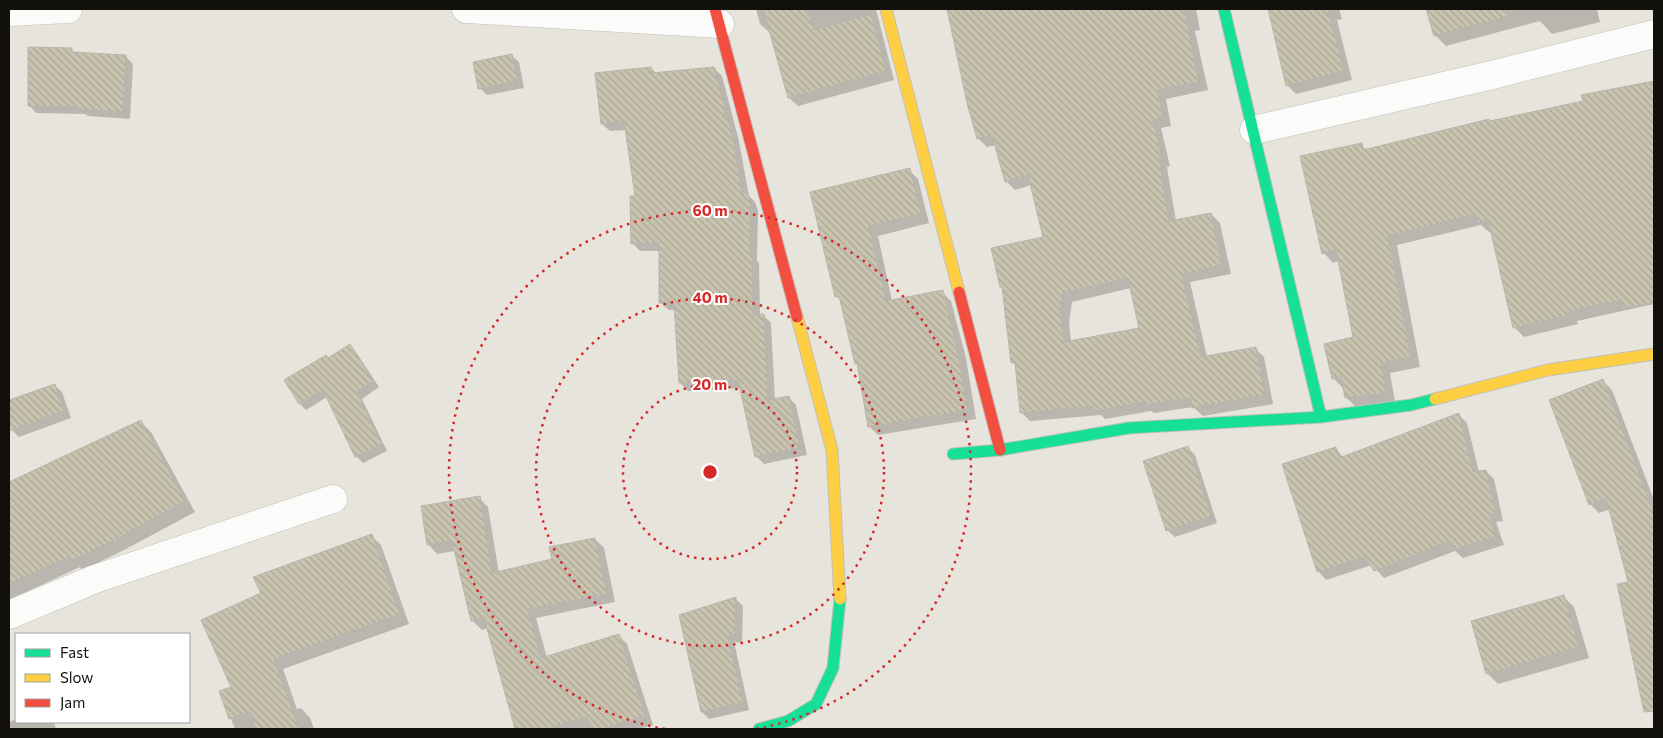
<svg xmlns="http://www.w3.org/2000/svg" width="1663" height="738" font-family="Commissioner,sans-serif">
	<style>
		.shadow { fill: #0003; fill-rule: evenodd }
		.building { fill: url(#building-back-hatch); stroke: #b7b5ae; fill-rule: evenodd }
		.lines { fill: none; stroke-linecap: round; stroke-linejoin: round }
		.street-casing { stroke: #c1c0b9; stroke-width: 29 }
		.fast-casing { stroke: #c1c0b9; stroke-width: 13 }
		.slow-casing { stroke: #c1c0b9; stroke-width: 13 }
		.jam-casing { stroke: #c1c0b9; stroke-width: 13 }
		.street { stroke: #fbfbfa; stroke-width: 28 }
		.fast { stroke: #16e098; stroke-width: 11 }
		.slow { stroke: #ffcf43; stroke-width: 11 }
		.jam { stroke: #f24e42; stroke-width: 11 }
		.ring { fill: none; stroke: #d62828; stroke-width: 2.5; stroke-dasharray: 2.5 5 }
		.centre { fill: #d62828; stroke: #fff; stroke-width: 2.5 }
		.ring-label { font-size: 15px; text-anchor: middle; font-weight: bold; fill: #d62828; stroke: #fff; stroke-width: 4; stroke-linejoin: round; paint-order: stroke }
	</style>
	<defs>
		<pattern id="building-back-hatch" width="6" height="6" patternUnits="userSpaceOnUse" patternTransform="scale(1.25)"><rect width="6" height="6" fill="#c9c4b0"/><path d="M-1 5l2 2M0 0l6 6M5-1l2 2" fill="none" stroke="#aca796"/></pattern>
	</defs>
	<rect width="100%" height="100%" fill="#e7e4db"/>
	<g class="shadow">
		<polygon points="756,9 876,9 894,80 798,106 789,98 771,32 769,32 760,24"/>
		<path d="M948 9H1196L1200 30 1195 31 1208 90 1166 99 1171 126 1161 128 1170 166 1167 167 1176 221 1211 214 1220 223 1231 274 1190 282 1207 357 1255 348 1264 357 1273 404 1203 416 1193 407 1154 413 1151 411 1105 419 1101 415 1030 421 1021 412 1017 367 1012 362 1004 290 1001 287 1045 238 1031 185 1015 190 1006 181 996 145 987 147 978 138 968 103ZM1131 288 1141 329 1071 342 1069 323 1072 302Z"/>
		<polygon points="1269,9 1339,9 1342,19 1337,20 1352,80 1296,94 1287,85"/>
		<polygon points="1428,9 1597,9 1600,22 1552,34 1540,21 1446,46 1435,35"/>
		<polygon points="71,49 75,53 126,57 133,64 130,119 88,116 85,114 36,113 29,105"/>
		<polygon points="511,55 519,62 524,88 487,95 480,88"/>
		<polygon points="651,68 656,73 714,68 722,76 739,141 749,196 755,202 758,211 757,261 759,263 760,316 764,316 771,323 775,400 788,397 796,405 807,455 764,464 756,456 741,388 688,391 680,383 676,310 669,310 661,303 660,251 640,251 632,243 637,198 626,130 610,131 602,124"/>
		<polygon points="1654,82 1654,304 1577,321 1578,324 1524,337 1514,327 1492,231 1489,232 1481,225 1397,245 1420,367 1390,373 1395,402 1356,407 1346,397 1344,388 1343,388 1333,378 1355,338 1339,261 1333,263 1324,253 1361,145 1367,150 1584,101 1583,96"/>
		<polygon points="909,170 918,179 929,223 878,236 892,301 942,292 951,301 966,358 976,419 878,435 869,426 859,366 856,363 842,302 836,296 811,193"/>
		<polygon points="350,346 356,352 379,387 362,399 387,451 363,463 356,456 327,397 306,410 300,404 286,380 329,359"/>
		<polygon points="1603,381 1612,390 1654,500 1654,708 1651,708 1630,583 1611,509 1599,513 1590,504"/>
		<polygon points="54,385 62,392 71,418 19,437 12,430 9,421 9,401"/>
		<polygon points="1459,415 1467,423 1479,472 1486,471 1494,479 1503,521 1496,522 1504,545 1463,558 1455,551 1384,578 1372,565 1326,580 1318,571 1336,449 1344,458"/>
		<polygon points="141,422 151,432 195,512 124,550 83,570 80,567 9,600 9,483"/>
		<polygon points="1188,448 1195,455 1217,523 1175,537 1167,530"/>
		<polygon points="479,498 488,507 499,573 553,560 595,539 604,548 615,602 536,618 547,658 618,635 627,644 653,725 639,729 592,729 592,728 586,729 517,729 488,628 482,630 473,621 455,551 437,554 428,544"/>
		<polygon points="371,535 381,545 409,624 283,669 297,709 301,708 310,718 314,729 235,729 220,692 233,687 263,594"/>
		<polygon points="1563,596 1574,607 1589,658 1498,684 1487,673"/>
		<polygon points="736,599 743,606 742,643 734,642 749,710 709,719 702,712"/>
		<polygon points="16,719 16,722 54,722 56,729 9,729 9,722"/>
	</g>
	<g class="building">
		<polygon points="763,9 808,9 814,30 871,14 886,71 788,98"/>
		<path d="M947 9H1184L1199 82 1157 90 1163 118 1153 120 1162 158H1159L1169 221 1211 213 1222 265 1182 274 1201 357 1256 347 1265 395 1192 408 1191 398 1144 405 1143 402 1095 411 1094 406 1020 413 1015 362 1011 363 1002 287H1000L991 248 1043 237 1028 175 1005 182 992 135 977 139 967 103ZM1128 278 1139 328 1064 342 1060 313 1063 293Z"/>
		<polygon points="1268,9 1328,9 1344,71 1286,86"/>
		<polygon points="1426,9 1506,9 1507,17 1434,36"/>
		<polygon points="28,47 72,48 72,52 126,55 123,112 79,109 79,107 28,106"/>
		<polygon points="512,54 518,81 478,89 473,62"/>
		<polygon points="651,67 652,73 714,67 724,104 725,116 727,115 732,132 742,193 748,193 750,202 750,254 752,254 753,315 764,314 768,400 789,396 800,448 755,457 738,380 679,383 674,303 659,303 659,243 631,244 630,196 635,196 624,121 601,124 595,73"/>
		<polygon points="1654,81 1654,302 1623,309 1621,300 1568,312 1569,315 1513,328 1488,220 1478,223 1476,214 1388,236 1411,357 1381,363 1386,393 1345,398 1341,377 1332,379 1324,344 1353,337 1336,250 1322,254 1300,156 1362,143 1363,150 1489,119 1490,121 1583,101 1581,95"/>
		<polygon points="910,168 921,214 869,226 886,301 943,290 957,348 968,410 868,427 857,363 855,364 839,296 835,297 810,192"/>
		<polygon points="350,344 373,381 356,392 382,444 355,457 323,390 299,404 284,380 326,355 328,358"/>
		<polygon points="1603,379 1654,513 1654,711 1644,712 1617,584 1628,582 1606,498 1589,505 1549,400"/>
		<polygon points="55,384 64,411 9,431 9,400"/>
		<polygon points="1459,413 1473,472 1486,470 1496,513 1489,514 1496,537 1453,550 1450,541 1374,571 1365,557 1317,572 1282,464 1336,447 1339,458"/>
		<polygon points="141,420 185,501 113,541 72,560 70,557 9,584 9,482"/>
		<polygon points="1188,446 1211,516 1166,531 1143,461"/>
		<polygon points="480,496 492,573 552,559 549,547 595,538 607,594 528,609 541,658 619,634 645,716 602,729 591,729 587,717 546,729 515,729 484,618 471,621 452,541 427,545 421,506"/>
		<polygon points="372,534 400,614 274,659 299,729 255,729 250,712 229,719 219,691 231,687 201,620 261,593 253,577"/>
		<polygon points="1564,595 1579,647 1486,674 1471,621"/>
		<polygon points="736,597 735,636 728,636 743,703 701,712 679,615"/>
	</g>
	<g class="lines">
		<defs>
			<g id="street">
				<polyline points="466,9 720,24"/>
				<polyline points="9,12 68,9"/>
				<polyline points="1254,130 1492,75 1654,34"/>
				<polyline points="9,615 95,579 333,499"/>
			</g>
			<g id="fast">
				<polyline points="1224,9 1321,417"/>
				<polyline points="953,454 1000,450 1129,428 1321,417 1411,405 1435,399"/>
				<polyline points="759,729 788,721 816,704 833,668 840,599"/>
			</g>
			<g id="slow">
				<polyline points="886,9 959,292"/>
				<polyline points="797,317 832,450 840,599"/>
				<polyline points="1435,399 1548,370 1654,354"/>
			</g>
			<g id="jam">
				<polyline points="715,9 797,317"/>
				<polyline points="959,292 1000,450"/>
			</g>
		</defs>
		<use href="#street" class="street-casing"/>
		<use href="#fast" class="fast-casing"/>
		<use href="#slow" class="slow-casing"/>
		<use href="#jam" class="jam-casing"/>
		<use href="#street" class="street"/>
		<use href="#fast" class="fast"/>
		<use href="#slow" class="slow"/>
		<use href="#jam" class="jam"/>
	</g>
	<g class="ring">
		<circle cx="710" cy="472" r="87"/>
		<circle cx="710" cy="472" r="174"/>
		<path d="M665 729A261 261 0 1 1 755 729"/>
	</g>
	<circle cx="710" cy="472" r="8" class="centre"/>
	<g class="ring-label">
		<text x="710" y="216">60 m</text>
		<text x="710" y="303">40 m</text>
		<text x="710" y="390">20 m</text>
	</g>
	<rect width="1663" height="738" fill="none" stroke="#11100a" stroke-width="20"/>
	<rect x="15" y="633" width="175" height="90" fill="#ffffff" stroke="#a09f9d"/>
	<rect x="25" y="649" width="25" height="8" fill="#16e098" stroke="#a09f9d"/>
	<text x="60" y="658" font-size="15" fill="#11100a">Fast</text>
	<rect x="25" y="674" width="25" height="8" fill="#ffcf43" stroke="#a09f9d"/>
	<text x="60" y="683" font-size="15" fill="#11100a">Slow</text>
	<rect x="25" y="699" width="25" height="8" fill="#f24e42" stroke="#a09f9d"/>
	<text x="60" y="708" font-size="15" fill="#11100a">Jam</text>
</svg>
